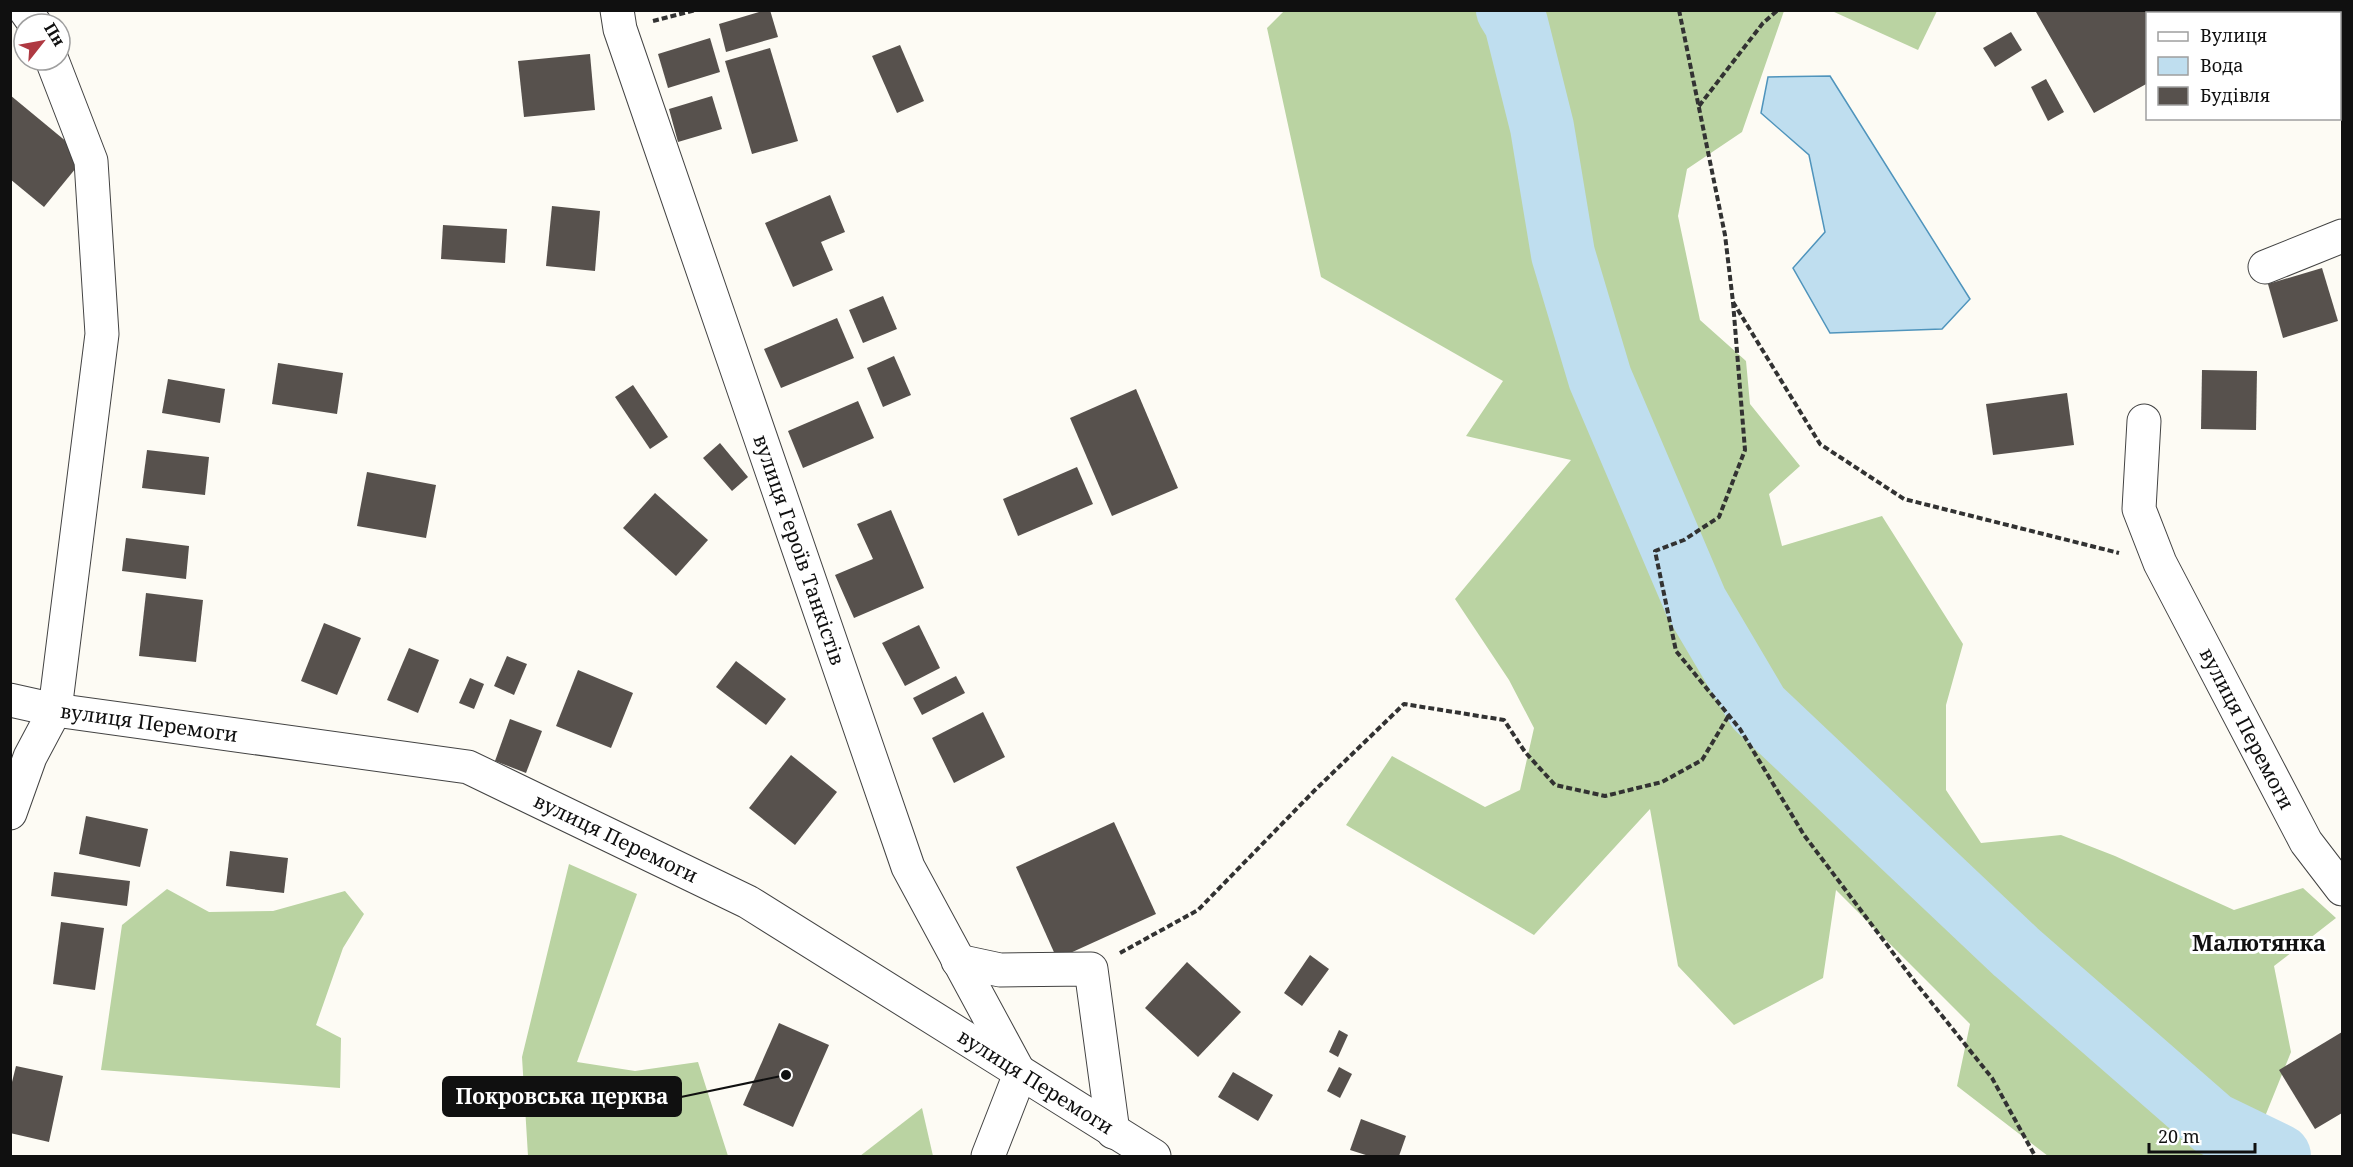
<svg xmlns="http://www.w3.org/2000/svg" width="2353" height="1167" font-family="'Noto Serif',serif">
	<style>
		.forest { fill: #bad3a2 }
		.water { fill: #bfdeef; stroke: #4f94bc; stroke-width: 1.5 }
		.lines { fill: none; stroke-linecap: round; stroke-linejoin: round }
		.river { stroke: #bfdeef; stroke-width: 64 }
		.building { fill: #57514d }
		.minor-casing { stroke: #434343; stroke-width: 35 }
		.path { stroke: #323232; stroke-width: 4; stroke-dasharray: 6 3; stroke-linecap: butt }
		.minor { stroke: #fff; stroke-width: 33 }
		.labels { text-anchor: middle; stroke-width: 6; stroke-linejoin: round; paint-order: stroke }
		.street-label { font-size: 20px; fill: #101010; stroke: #fff }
		.quarter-label { font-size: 22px; font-weight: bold; fill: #101010; stroke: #fff }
		.leader { fill: none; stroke: #101010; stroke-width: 2 }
		.callout-dot { fill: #101010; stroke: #fff; stroke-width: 2 }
		.callout { fill: #101010; stroke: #101010; stroke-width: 2 }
		.callout-label { font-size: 21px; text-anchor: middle; font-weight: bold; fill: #fff }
	</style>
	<rect width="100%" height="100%" fill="#fdfbf4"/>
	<g class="forest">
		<polygon points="1285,10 1784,11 1742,132 1687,169 1678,216 1700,320 1746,361 1750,404 1800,466 1769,494 1782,546 1882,516 1963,644 1946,705 1946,790 1981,843 2061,835 2115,856 2234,910 2303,888 2336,918 2274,966 2291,1052 2249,1156 2048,1156 1957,1086 1970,1024 1836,890 1823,978 1734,1025 1678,966 1650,809 1534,935 1346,825 1392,756 1485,807 1520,790 1534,728 1509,680 1455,599 1571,460 1466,436 1503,381 1321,277 1267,28"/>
		<polygon points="1832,11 1937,11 1918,50"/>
		<polygon points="569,864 637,894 577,1062 635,1071 698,1062 728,1156 528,1156 522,1057"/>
		<polygon points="167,889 209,912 273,911 345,891 364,914 343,948 316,1025 341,1038 340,1088 101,1070 122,925"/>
		<polygon points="922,1108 933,1156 860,1156"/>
	</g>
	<polygon class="water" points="1830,76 1970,299 1942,329 1830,333 1793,268 1825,232 1809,155 1761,113 1768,77"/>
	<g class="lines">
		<polyline class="river" points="1508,10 1516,23 1542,127 1563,254 1600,378 1696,603 1758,708 2016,952 2213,1124 2279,1156"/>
	</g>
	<g class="building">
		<polygon points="766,10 770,10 778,37 726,52 719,24"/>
		<polygon points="2038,10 2176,10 2177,14 2148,14 2148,83 2094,113 2036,12"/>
		<polygon points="2188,10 2265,10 2267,14 2189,14"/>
		<polygon points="2011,32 2022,50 1995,67 1983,48"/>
		<polygon points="710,38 720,72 668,88 658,54"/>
		<polygon points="900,45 924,101 897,113 872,56"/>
		<polygon points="770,48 798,141 752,154 725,61"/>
		<polygon points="590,54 595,110 524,117 518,61"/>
		<polygon points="2046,79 2064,112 2048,121 2031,87"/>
		<polygon points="10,95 85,157 44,207 10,179"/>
		<polygon points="712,96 722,129 678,142 669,109"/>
		<polygon points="830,195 845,232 821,242 833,270 793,287 765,223"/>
		<polygon points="552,206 600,211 595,271 546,266"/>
		<polygon points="443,225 507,229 505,263 441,259"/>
		<polygon points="2322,268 2338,321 2283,338 2268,284"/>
		<polygon points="883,296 897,329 863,343 849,310"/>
		<polygon points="837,318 854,358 781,388 764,349"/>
		<polygon points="894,356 911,395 883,407 867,368"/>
		<polygon points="278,363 343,373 337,414 272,404"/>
		<polygon points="2202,370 2257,371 2256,430 2201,429"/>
		<polygon points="168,379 225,389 220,423 162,413"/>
		<polygon points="633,385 668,437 650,449 615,397"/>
		<polygon points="1136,389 1178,488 1112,516 1070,418"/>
		<polygon points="2067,393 2074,445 1993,455 1986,404"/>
		<polygon points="858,401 874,438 803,468 788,431"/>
		<polygon points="720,443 748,477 732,491 703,458"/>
		<polygon points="147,450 209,457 205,495 142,488"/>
		<polygon points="1077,467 1093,504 1018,536 1003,499"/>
		<polygon points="367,472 436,485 426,538 357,526"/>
		<polygon points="655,493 708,540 676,576 623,528"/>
		<polygon points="891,510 924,588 854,618 835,575 873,559 857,524"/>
		<polygon points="126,538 189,546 186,579 122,571"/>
		<polygon points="146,593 203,600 196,662 139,656"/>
		<polygon points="324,623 361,638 337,695 301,681"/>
		<polygon points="919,625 940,668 905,686 882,643"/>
		<polygon points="409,648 439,660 418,713 387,700"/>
		<polygon points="507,656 527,664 514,695 494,686"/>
		<polygon points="736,661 786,699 766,725 716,687"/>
		<polygon points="578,670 633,693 611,748 556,726"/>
		<polygon points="956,676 965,693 922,715 913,698"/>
		<polygon points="470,678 484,684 474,709 459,703"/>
		<polygon points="983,712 1005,757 954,783 932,738"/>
		<polygon points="510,719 542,731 526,773 495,761"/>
		<polygon points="791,755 837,792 795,845 749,808"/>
		<polygon points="86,816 148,829 140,867 79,854"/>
		<polygon points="1114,822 1156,914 1057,959 1016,867"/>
		<polygon points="230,851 288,858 284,893 226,886"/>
		<polygon points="54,872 130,881 127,906 51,896"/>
		<polygon points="61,922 104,928 95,990 53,984"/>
		<polygon points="1310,955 1329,969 1302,1006 1284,993"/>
		<polygon points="1187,962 1241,1012 1198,1057 1145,1008"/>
		<polygon points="779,1023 829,1045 793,1127 743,1105"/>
		<polygon points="1339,1030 1348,1035 1338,1057 1329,1052"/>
		<polygon points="2342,1032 2342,1113 2315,1129 2279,1070"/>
		<polygon points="16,1066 63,1076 49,1142 10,1133 10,1090"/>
		<polygon points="1339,1067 1352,1074 1340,1098 1327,1091"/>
		<polygon points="1233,1072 1273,1095 1258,1121 1218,1097"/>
		<polygon points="1361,1119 1406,1136 1399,1156 1369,1156 1350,1150"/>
	</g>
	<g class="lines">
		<defs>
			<g id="minor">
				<polyline points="25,10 35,24"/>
				<path id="s1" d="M617 10 620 29 908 867 1020 1074 988 1156"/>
				<polyline points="2265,267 2342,236"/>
				<path id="s2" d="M2144 421 2139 509 2160 563 2306 842 2342 889"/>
				<path id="s3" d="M10 700 55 710 468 767 748 902 1154 1156"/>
				<polyline points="10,813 30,757 55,710 102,334 91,161 52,60"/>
				<polyline points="958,961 1000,970 1091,969 1113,1132"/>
			</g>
		</defs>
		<use href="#minor" class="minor-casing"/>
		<g class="path">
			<polyline points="1679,10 1725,235 1733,302 1820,444 1904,499 2119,553"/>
			<polyline points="653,21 696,10"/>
			<polyline points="1699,106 1763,23 1778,10"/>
			<polyline points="1733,302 1745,450 1719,517 1684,540 1655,551 1676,651 1740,729 1804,835 1915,982 1992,1078 2035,1156"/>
			<polyline points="1120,953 1198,910 1315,790 1404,704 1504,720 1525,752 1555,785 1605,796 1662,782 1702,760 1729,715"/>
		</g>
		<use href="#minor" class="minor"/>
	</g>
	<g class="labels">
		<g class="street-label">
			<text dy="7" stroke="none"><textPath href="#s1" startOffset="570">вулиця Героїв Танкістів</textPath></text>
			<text dy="7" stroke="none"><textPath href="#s3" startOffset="141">вулиця Перемоги</textPath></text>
			<text dy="7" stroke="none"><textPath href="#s2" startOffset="333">вулиця Перемоги</textPath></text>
			<text dy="7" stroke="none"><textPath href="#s3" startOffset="627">вулиця Перемоги</textPath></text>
			<text dy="7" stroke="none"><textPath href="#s3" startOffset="1113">вулиця Перемоги</textPath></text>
		</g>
		<g class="quarter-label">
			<text x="2259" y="951">Малютянка</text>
		</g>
	</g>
	<path class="leader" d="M786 1075L681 1097"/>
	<circle class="callout-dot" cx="786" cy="1075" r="6"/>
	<rect class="callout" x="443" y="1077" width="238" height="39" rx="6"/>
	<g class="callout-label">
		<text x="562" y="1104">Покровська церква</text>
	</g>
	<rect width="2353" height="1167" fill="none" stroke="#101010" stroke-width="24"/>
	<rect x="2146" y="12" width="195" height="108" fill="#ffffff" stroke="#9f9f9f" stroke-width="1.5"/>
	<rect x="2158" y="32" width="30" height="9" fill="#ffffff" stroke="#9f9f9f" stroke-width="1.5"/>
	<text x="2200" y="42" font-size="18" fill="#101010">Вулиця</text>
	<rect x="2158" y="57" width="30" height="18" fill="#bfdeef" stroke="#9f9f9f" stroke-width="1.5"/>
	<text x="2200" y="72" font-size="18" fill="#101010">Вода</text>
	<rect x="2158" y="87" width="30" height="18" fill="#57514d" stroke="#9f9f9f" stroke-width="1.5"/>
	<text x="2200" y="102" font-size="18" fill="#101010">Будівля</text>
	<g transform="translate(42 42) rotate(59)"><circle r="28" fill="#ffffff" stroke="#9f9f9f" stroke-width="1.5"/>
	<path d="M0-4.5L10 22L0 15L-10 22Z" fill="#af3942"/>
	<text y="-9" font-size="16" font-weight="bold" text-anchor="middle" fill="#101010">Пн</text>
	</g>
	<path d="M2149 1143v9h106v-9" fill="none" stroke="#101010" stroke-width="3"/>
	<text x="2158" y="1143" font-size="18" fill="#101010" stroke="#ffffff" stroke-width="4.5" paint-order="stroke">20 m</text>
</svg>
